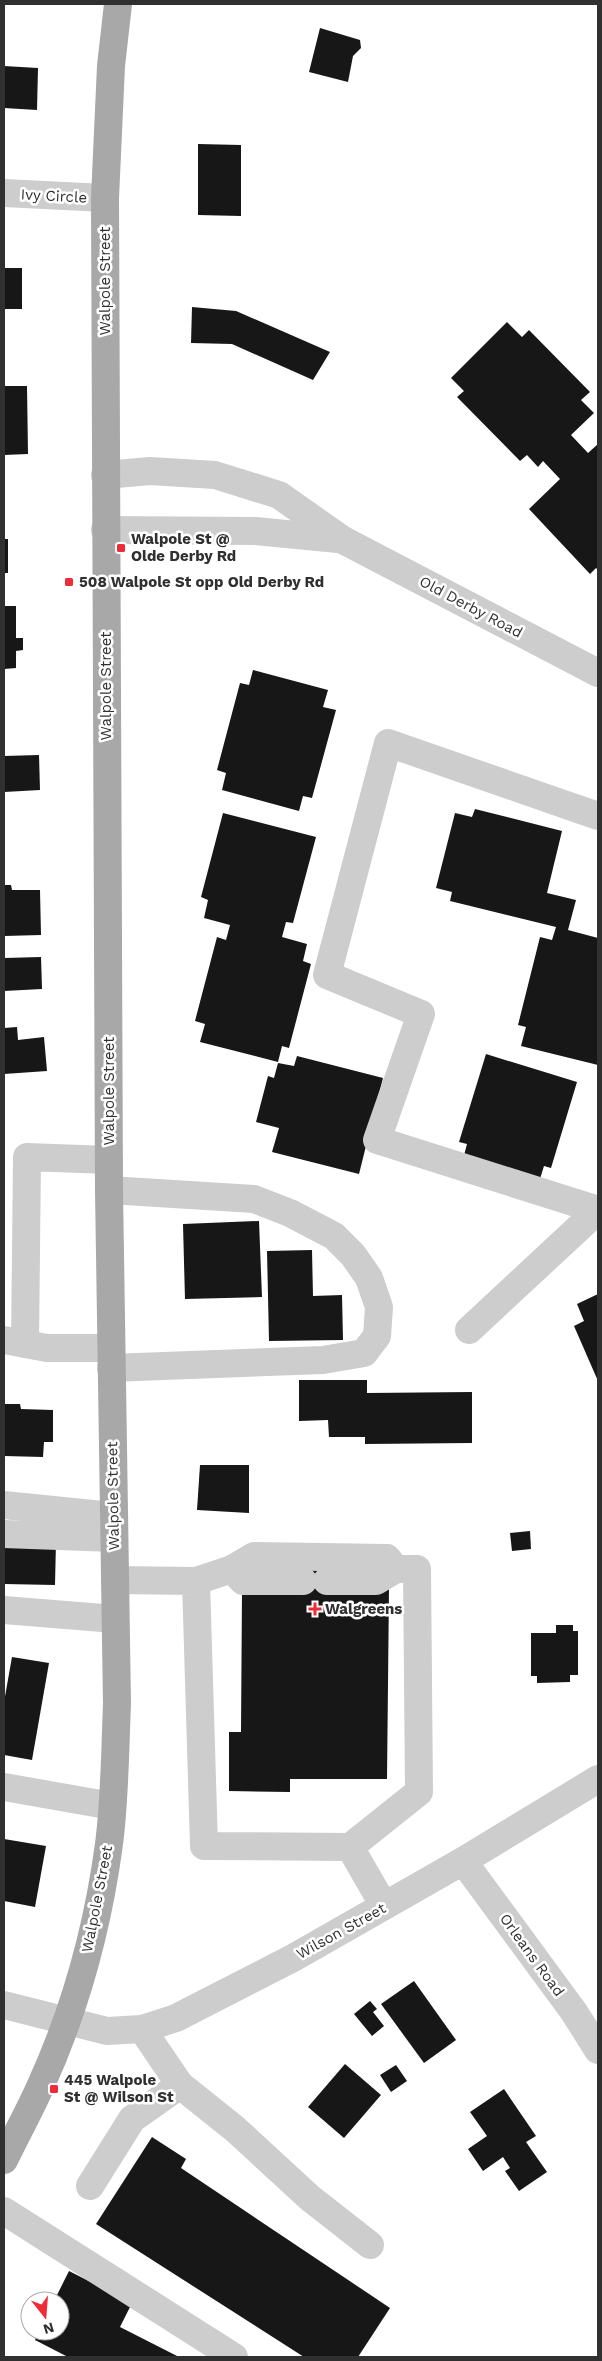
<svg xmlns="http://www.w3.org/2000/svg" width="602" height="2361" font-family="'Work Sans',sans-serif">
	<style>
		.building { fill: #171717 }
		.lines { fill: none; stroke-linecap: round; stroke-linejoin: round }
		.minor { stroke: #cdcdcd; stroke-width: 28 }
		.major { stroke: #a8a8a8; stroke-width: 28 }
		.poi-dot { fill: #ee2c39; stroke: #fff; stroke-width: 2 }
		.labels { text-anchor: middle; stroke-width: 5; stroke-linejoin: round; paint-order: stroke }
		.street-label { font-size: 15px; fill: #303030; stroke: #fff }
		.poi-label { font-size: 15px; font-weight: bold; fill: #303030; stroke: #fff; text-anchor: start }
	</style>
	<rect width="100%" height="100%" fill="#fff"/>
	<g class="building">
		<polygon points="320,28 360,40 361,48 353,56 348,82 309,72"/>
		<polygon points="4,66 38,68 37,110 4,108"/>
		<polygon points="198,144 241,145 241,216 198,215"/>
		<rect x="4" y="268" width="18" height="41"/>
		<polygon points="192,307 236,311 330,352 313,380 232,344 191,343"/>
		<polygon points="507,322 522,337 529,330 590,392 581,400 594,413 571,435 588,453 598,444 598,570 596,568 590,574 529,509 560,479 543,461 538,467 527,455 520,461 457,397 464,391 451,378"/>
		<polygon points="4,386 27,386 28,454 4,455"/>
		<rect x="4" y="539" width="4" height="34"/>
		<polygon points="4,606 16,606 16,638 23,638 23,650 16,651 16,668 4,669"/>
		<polygon points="253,670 328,690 323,707 336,710 312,798 303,796 299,811 222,790 226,773 217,770 240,683 249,685"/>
		<polygon points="39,755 40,790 4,792 4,756"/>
		<polygon points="475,809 562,831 547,893 576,900 568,930 598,938 598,1065 521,1046 526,1027 518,1025 540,937 552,940 556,927 450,901 452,892 436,888 455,813 472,817"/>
		<polygon points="223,813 316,837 293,923 286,922 282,937 307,944 303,961 311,964 289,1048 282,1046 278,1062 200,1042 205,1024 195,1021 217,937 226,940 230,925 204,918 208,900 201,897"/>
		<polygon points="4,885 11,885 12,890 40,890 41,935 4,936"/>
		<polygon points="41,957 42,989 4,991 4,958"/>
		<polygon points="17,1027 18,1040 44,1037 47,1071 4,1074 4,1028"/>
		<polygon points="486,1054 577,1082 551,1168 544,1166 539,1182 463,1159 467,1144 459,1142"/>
		<polygon points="297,1056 383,1078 359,1174 272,1152 279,1128 256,1122 268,1076 274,1078 278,1063 294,1066"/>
		<polygon points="259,1221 262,1297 185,1299 183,1224"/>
		<polygon points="312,1250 313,1296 342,1295 343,1340 269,1341 267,1251"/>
		<polygon points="598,1294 598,1381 574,1326 584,1321 577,1304"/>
		<polygon points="299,1380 367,1380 367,1393 472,1392 472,1443 365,1444 365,1437 329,1437 328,1420 299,1421"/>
		<polygon points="4,1404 20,1404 21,1409 53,1410 53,1442 44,1442 43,1457 4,1456"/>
		<polygon points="200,1465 249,1465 249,1513 197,1510"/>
		<polygon points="530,1531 531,1549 512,1551 510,1533"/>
		<polygon points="4,1540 56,1541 55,1585 4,1584"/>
		<polygon points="303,1565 389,1588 387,1779 290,1779 290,1792 229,1791 229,1732 241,1732 242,1589"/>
		<polygon points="556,1625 573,1625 573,1631 578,1631 578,1675 570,1675 570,1682 537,1683 537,1676 531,1676 531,1633 556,1633"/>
		<polygon points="12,1657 49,1663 32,1760 4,1755 4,1702"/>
		<polygon points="4,1839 46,1846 35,1907 4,1901"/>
		<polygon points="414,1981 456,2040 424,2063 381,2004"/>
		<polygon points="370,2001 377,2009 373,2012 384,2026 372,2036 354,2014"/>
		<polygon points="345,2064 381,2095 344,2138 308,2107"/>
		<polygon points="396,2065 407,2081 391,2092 380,2075"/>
		<polygon points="504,2089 536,2136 526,2142 547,2172 519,2191 505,2171 510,2168 503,2157 483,2171 468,2149 487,2136 470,2112"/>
		<polygon points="152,2137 186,2159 181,2168 390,2308 358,2357 304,2357 96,2224"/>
		<polygon points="69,2271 132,2303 120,2327 179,2357 68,2357 35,2340 39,2331 60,2331 60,2301 54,2301"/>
	</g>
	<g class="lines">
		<g class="minor">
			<polyline points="4,193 105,198"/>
			<polyline points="105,475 150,471 215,475 279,495 343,540 598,673"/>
			<polyline points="105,530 255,531 338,539"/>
			<polyline points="598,816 388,743 327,975 421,1014 377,1140 598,1210"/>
			<polyline points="109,1190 254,1199 290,1213 334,1236 353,1255 369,1278 379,1307 377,1336 364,1353 323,1360 111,1368"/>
			<polyline points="469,1330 598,1210"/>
			<polyline points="4,1340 47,1348 110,1348"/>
			<polyline points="25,1344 27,1157 109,1160"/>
			<polyline points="4,1505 112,1516"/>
			<polyline points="4,1534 113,1538"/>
			<polyline points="232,1569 243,1581 303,1581"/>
			<polyline points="115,1580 196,1581 204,1846 350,1847 384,1906"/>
			<polyline points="196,1581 232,1569 254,1556 387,1558 396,1569 417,1569 419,1792 350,1847"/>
			<polyline points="327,1581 376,1581 396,1569"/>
			<polyline points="4,1610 115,1619"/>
			<polyline points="4,1787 112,1806"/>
			<polyline points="463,1861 574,2012 598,2050"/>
			<polyline points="4,2005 107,2031 142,2029 176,2018 293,1958 463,1861 598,1779"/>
			<polyline points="142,2029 180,2085 235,2129 310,2198 370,2245"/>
			<polyline points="90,2186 132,2119 180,2085"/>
			<polyline points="4,2211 234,2357"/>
		</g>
		<path class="major" d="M4 2160C16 2135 30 2110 41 2085 75 2010 98 1926 109 1844 115 1798 115 1750 117 1704L109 1190 105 198 111 66 118 4"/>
	</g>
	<g class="poi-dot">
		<rect x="116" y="543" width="10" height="10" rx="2.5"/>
		<rect x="64" y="577" width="10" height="10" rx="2.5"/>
		<path d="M312.5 1601.5h5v5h5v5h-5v5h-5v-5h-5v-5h5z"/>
		<rect x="49" y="2084" width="10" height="10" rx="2.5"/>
	</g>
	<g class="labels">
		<g class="street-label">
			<text transform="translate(54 196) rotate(3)" y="5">Ivy Circle</text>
			<text transform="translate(105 281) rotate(-90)" y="5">Walpole Street</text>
			<text transform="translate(471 607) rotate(28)" y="5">Old Derby Road</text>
			<text transform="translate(106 686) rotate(-90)" y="5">Walpole Street</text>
			<text transform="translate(109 1091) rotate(-90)" y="5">Walpole Street</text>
			<text transform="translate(113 1496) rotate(-91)" y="5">Walpole Street</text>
			<text transform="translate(97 1899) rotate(-79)" y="5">Walpole Street</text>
			<text transform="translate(341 1931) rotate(-29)" y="5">Wilson Street</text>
			<text transform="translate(532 1955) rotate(54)" y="5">Orleans Road</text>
		</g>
		<g class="poi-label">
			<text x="131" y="544">Walpole St @<tspan x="131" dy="17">Olde Derby Rd</tspan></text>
			<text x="79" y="587">508 Walpole St opp Old Derby Rd</text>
			<text x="325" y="1614">Walgreens</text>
			<text x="64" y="2085">445 Walpole<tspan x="64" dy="17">St @ Wilson St</tspan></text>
		</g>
	</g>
	<rect width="602" height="2361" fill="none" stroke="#303030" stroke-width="10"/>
	<g transform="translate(45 2316) rotate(163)"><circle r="24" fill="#ffffff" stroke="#acacac"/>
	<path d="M0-4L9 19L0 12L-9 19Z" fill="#ee2c39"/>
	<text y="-8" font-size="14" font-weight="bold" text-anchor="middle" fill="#303030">N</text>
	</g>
</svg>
